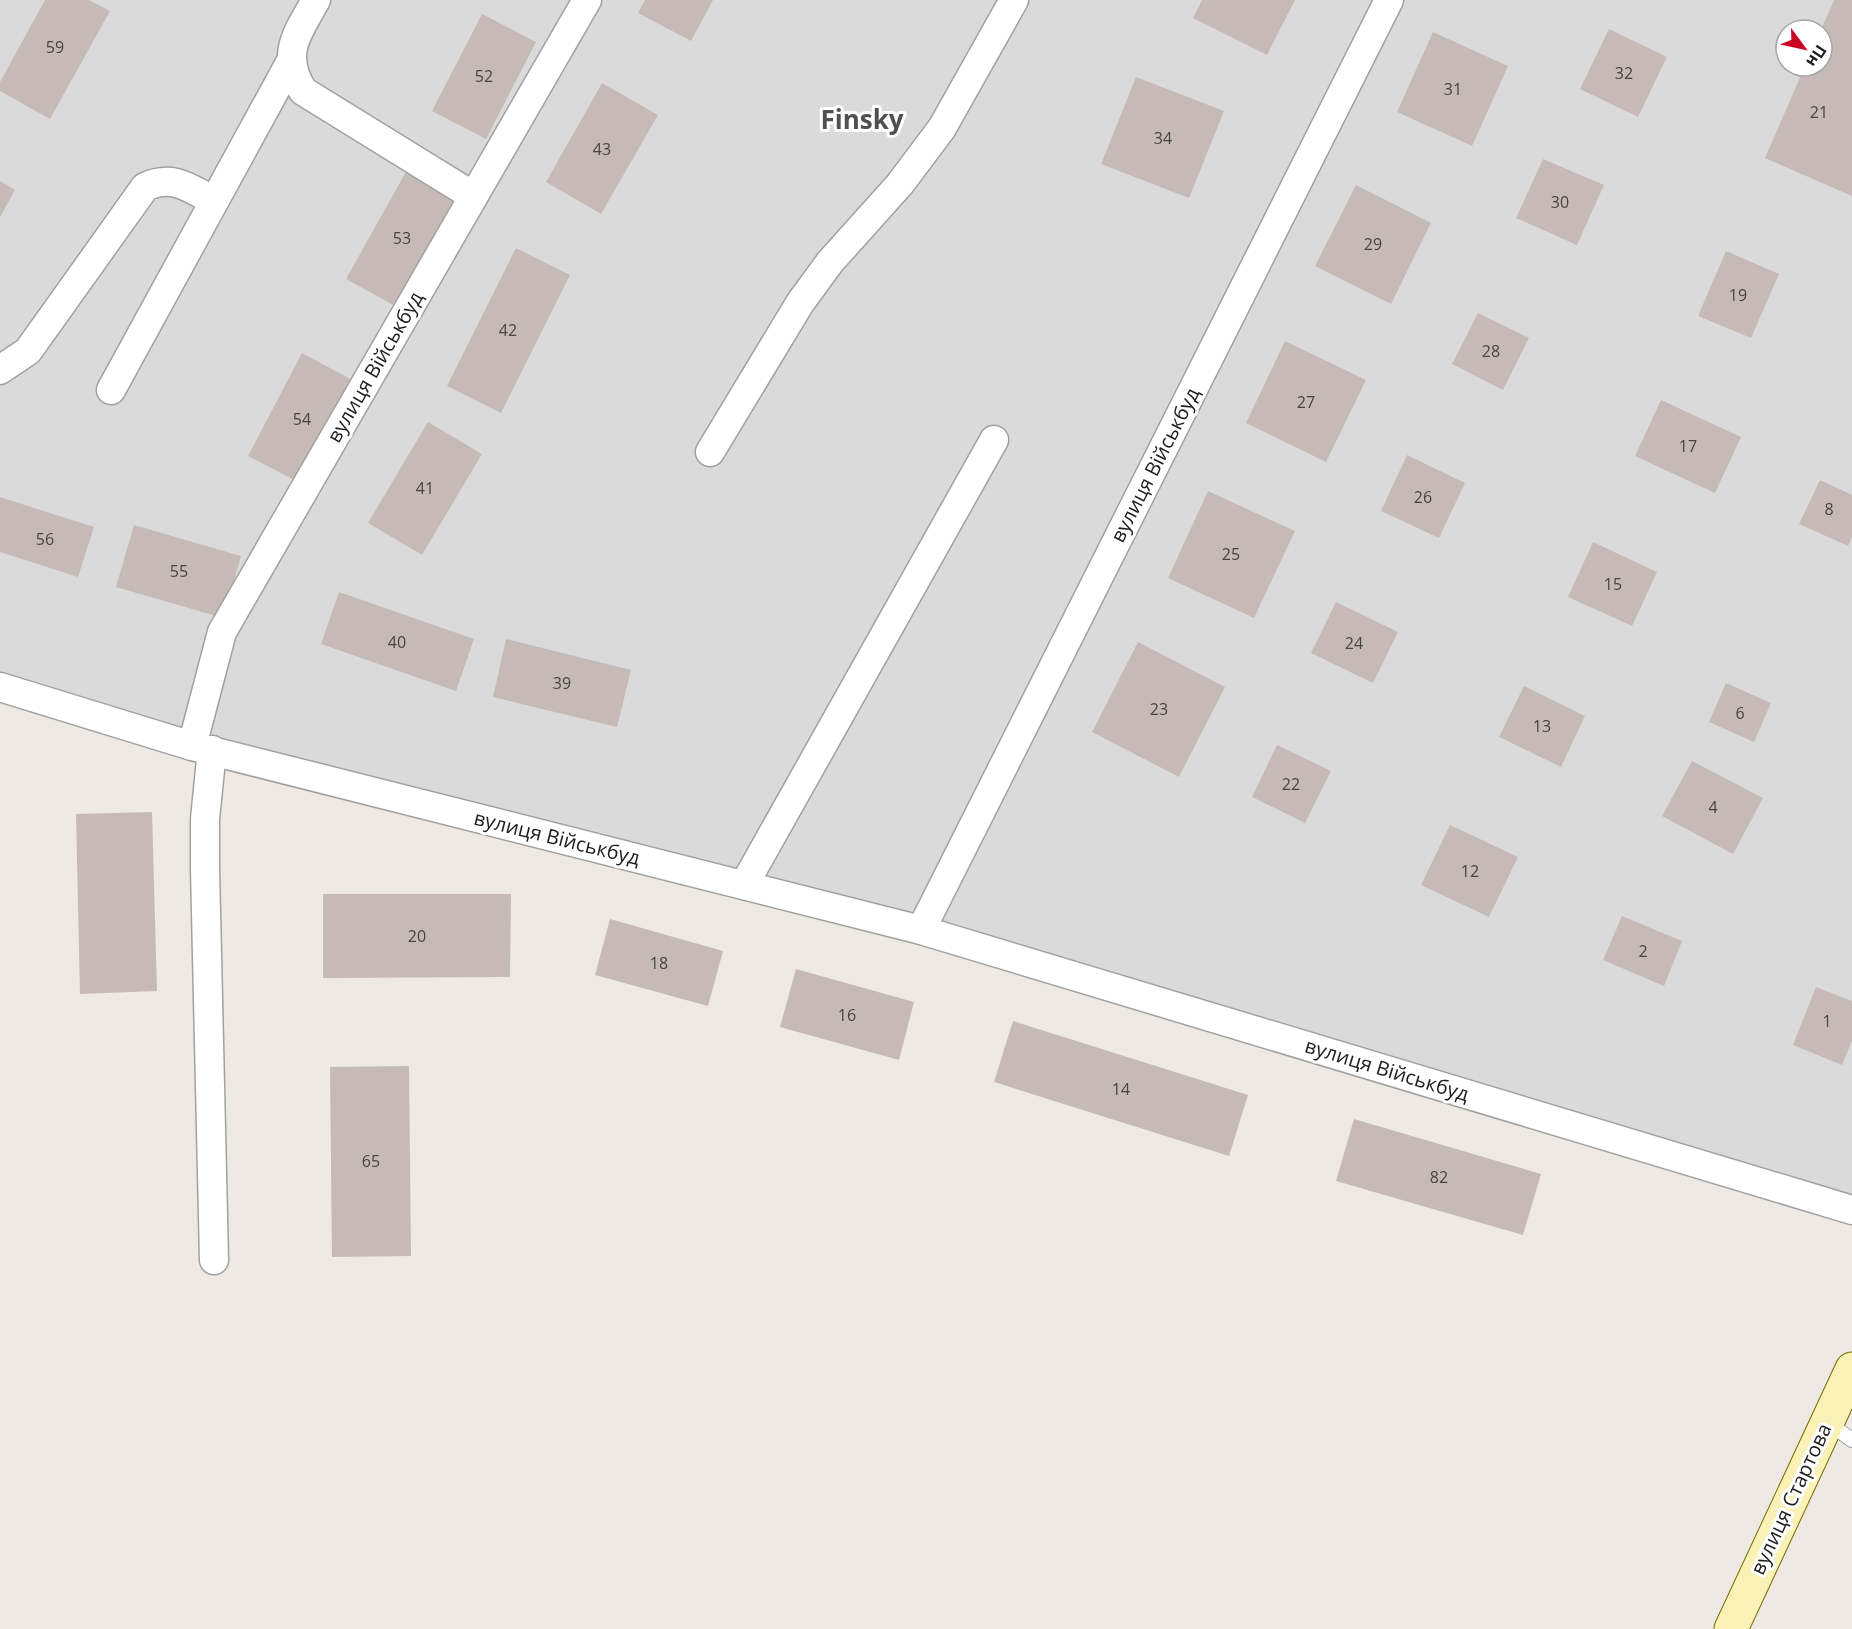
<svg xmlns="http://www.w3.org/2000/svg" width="1852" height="1629" font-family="'Open Sans',sans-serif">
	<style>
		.residential { fill: #dbdadb; fill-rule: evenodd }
		.building { fill: #c6bab6 }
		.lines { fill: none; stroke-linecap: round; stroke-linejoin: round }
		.lane-casing { stroke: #a1a1a1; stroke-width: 16 }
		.street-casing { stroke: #a1a1a1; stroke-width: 31 }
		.secondary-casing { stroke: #756d03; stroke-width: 35 }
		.lane { stroke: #fff; stroke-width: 14 }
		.street { stroke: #fff; stroke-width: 28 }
		.secondary { stroke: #faf1b6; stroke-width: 33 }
		.labels { text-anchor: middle; stroke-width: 6; stroke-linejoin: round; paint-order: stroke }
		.number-label { font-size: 16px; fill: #474443 }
		.street-label { font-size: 20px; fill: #1d1d1d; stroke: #fff }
		.district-label { font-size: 26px; font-weight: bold; fill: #505050; stroke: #fff }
	</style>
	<rect width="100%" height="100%" fill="#efe9e3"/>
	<path class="residential" d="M0 0H1852V1210L921 930 0 687ZM1786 30H1822V66H1786Z"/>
	<g class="building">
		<polygon points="45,0 89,0 110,11 50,119 0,91 0,82"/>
		<polygon points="645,0 713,0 691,41 638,13"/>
		<polygon points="1202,0 1295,0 1267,55 1193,18"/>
		<polygon points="1834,0 1852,0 1852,196 1765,158 1805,66 1822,66 1821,30"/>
		<polygon points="482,14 536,42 486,139 432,111"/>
		<polygon points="1609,29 1667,57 1638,117 1580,89"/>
		<polygon points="1433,32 1508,66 1472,146 1397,112"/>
		<polygon points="1136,77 1224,111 1189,198 1101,164"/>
		<polygon points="602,83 658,115 601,214 546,182"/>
		<polygon points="1543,159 1604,185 1577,245 1516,218"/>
		<polygon points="407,170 457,198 397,307 346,279"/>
		<polygon points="0,181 15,190 0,217"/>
		<polygon points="1356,185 1431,223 1391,304 1315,266"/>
		<polygon points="516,248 570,275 501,413 447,386"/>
		<polygon points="1726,251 1779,274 1751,338 1698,316"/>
		<polygon points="1478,313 1529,338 1503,390 1452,364"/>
		<polygon points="1285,341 1366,380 1326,462 1246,423"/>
		<polygon points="302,353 356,382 302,484 248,456"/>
		<polygon points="1661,400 1741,437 1715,493 1635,456"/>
		<polygon points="428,422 482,454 422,555 368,523"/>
		<polygon points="1407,455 1465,483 1439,538 1381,511"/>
		<polygon points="1820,480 1852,495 1852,537 1848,546 1799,524"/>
		<polygon points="1208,491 1295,531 1254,618 1168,578"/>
		<polygon points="0,497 94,527 78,577 0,552"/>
		<polygon points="134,525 241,556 223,618 116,587"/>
		<polygon points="1593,542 1657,572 1632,626 1568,597"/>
		<polygon points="339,592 474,639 456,691 321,644"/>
		<polygon points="1336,602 1398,632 1373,683 1311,653"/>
		<polygon points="506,639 631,670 617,727 493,697"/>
		<polygon points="1138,642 1225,687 1179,777 1092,732"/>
		<polygon points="1726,683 1771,703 1754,742 1709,722"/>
		<polygon points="1524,686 1585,716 1561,767 1499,737"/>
		<polygon points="1277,745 1331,771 1305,823 1252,797"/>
		<polygon points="1692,761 1763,798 1733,854 1662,816"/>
		<polygon points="152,812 157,991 80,994 76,814"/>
		<polygon points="1450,825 1518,857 1489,917 1421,885"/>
		<polygon points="323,894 511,894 510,977 323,978"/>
		<polygon points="1622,916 1682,941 1664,986 1603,960"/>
		<polygon points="610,919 723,951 708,1006 595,975"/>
		<polygon points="796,969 914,1002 899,1060 780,1027"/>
		<polygon points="1816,987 1852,1001 1852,1041 1842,1065 1793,1045"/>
		<polygon points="1013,1021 1248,1095 1229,1156 994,1082"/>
		<polygon points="409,1066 411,1256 332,1257 330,1067"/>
		<polygon points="1354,1119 1541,1174 1523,1235 1336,1181"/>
	</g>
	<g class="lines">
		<defs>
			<polyline id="lane" points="1827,1422 1852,1440"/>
			<g id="street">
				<path d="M316 0C297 34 280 54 303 91L473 196"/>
				<path d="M0 370 28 351 145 187C174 174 189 188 214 201"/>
				<polyline points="111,390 291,61"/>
				<polyline points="710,452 800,303 830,262 900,184 942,128 1014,0"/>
				<polyline points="0,687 192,746 921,930 1852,1210"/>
				<polyline points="192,746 222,632 587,0"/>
				<polyline points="212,750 205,819 205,868 214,1260"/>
				<polyline points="744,885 994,440"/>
				<polyline points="921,930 1389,0"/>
			</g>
			<polyline id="secondary" points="1731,1629 1852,1369"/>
		</defs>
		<use href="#lane" class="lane-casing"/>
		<use href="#street" class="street-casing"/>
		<use href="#secondary" class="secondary-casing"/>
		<use href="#lane" class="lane"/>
		<use href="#street" class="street"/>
		<use href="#secondary" class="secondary"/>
	</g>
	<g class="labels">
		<g class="number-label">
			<text x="55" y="53">59</text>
			<text x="1624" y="79">32</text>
			<text x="484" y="82">52</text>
			<text x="1453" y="95">31</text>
			<text x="1819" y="118">21</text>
			<text x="1163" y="144">34</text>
			<text x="602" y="155">43</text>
			<text x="1560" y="208">30</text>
			<text x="402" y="244">53</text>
			<text x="1373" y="250">29</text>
			<text x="1738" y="301">19</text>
			<text x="508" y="336">42</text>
			<text x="1491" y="357">28</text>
			<text x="1306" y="408">27</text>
			<text x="302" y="425">54</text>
			<text x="1688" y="452">17</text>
			<text x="425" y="494">41</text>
			<text x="1423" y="503">26</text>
			<text x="1829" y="515">8</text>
			<text x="45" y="545">56</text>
			<text x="1231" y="560">25</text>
			<text x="179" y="577">55</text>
			<text x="1613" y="590">15</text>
			<text x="397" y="648">40</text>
			<text x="1354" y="649">24</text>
			<text x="562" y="689">39</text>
			<text x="1159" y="715">23</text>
			<text x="1740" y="719">6</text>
			<text x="1542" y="732">13</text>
			<text x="1291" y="790">22</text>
			<text x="1713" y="813">4</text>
			<text x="1470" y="877">12</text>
			<text x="417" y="942">20</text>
			<text x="1643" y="957">2</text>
			<text x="659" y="969">18</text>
			<text x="847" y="1021">16</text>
			<text x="1827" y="1027">1</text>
			<text x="1121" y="1095">14</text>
			<text x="371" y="1167">65</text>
			<text x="1439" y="1183">82</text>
		</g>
		<g class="street-label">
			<text transform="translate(375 367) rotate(-60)" y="7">вулиця Військбуд</text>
			<text transform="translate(1155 465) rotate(-63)" y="7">вулиця Військбуд</text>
			<text transform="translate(557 838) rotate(14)" y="7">вулиця Військбуд</text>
			<text transform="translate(1387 1070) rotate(17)" y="7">вулиця Військбуд</text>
			<text transform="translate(1791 1499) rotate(-65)" y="7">вулиця Стартова</text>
		</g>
		<g class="district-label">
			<text x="862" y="129">Finsky</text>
		</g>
	</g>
	<g transform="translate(1804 48) rotate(123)"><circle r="28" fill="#ffffff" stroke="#a5a5a5" stroke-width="1.5"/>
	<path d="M0-4.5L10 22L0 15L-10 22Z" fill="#cb0025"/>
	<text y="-9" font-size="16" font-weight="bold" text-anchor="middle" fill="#1d1d1d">Пн</text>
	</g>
</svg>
